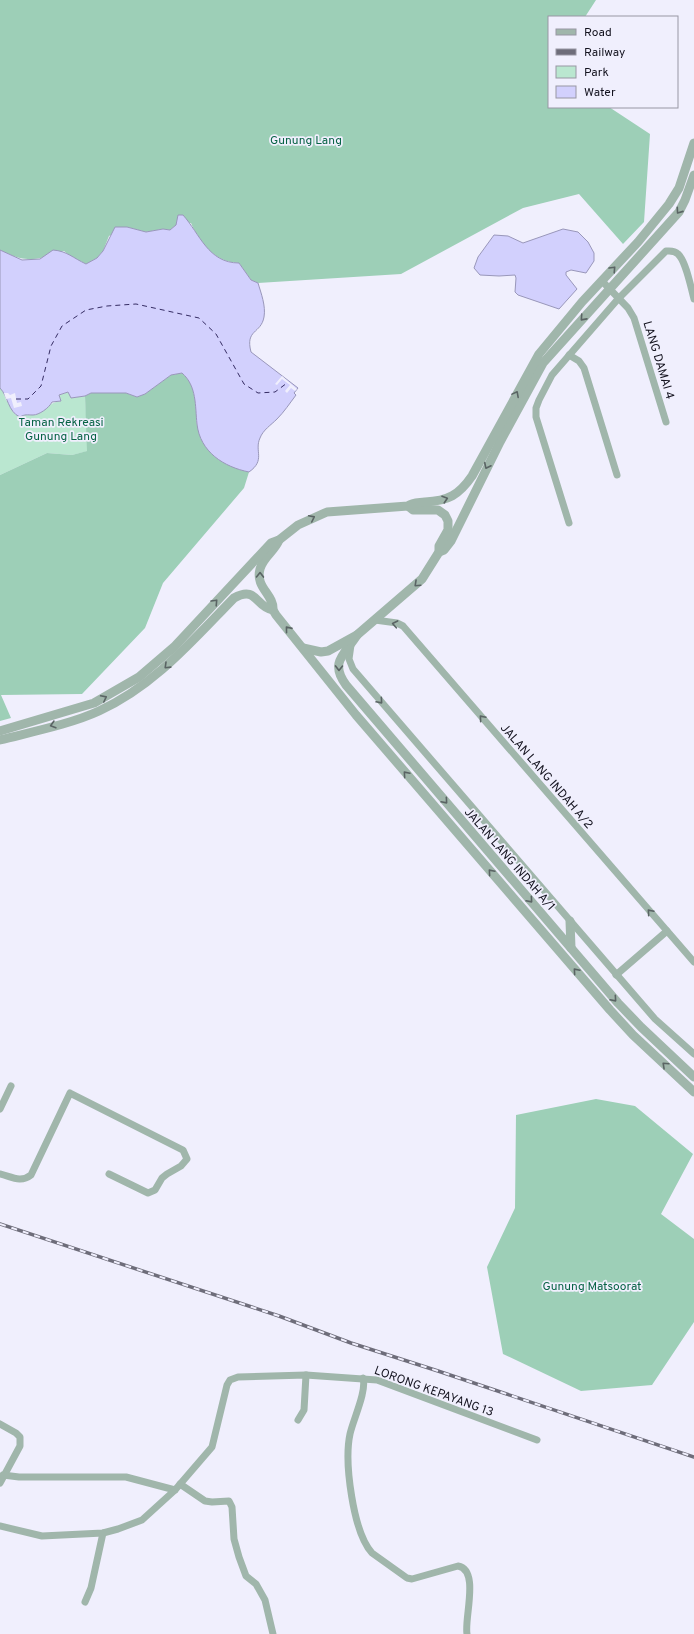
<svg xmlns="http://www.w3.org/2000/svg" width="694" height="1634" font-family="Overpass,sans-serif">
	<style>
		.green { fill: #bae7d0 }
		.forest { fill: #9dcfb7 }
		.water { fill: #d2d0fd; stroke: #9997ba }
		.pier { fill: #f0effd }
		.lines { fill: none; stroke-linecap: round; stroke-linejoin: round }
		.ferry { stroke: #352c63; stroke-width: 1; stroke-dasharray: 5 4; stroke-linecap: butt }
		.minor { stroke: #a0b6ab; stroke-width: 7 }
		.tertiary { stroke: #a0b6ab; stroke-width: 9 }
		.rail-casing { stroke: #6e6d7a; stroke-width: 3.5 }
		.rail { stroke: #f0effd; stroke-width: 2; stroke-dasharray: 6; stroke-linecap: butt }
		.oneway { stroke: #5a6464 }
		.labels { text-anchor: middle; stroke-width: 3.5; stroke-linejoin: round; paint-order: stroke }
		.park-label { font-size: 12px; fill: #076345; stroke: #f0effd }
		.street-label { font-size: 12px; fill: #13121e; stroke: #f0effd }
	</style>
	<rect width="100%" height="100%" fill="#f0effd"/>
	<path class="green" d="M0 388 3 391 6 400 21 417 25 414C28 414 32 415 35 415 45 412 48 402 61 401L59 395 69 392 71 398 85 396 88 451 72 455 47 453 0 475Z"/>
	<g class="forest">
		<path d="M0 0H596L585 17H549V107H609L650 134 644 222 623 244 579 194 523 208 401 274 258 283 251 280 239 263C216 263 199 243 191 223L176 225 170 230 163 229 146 232 127 227 109 236 103 251 97 258 86 264 71 257 64 251C37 260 27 264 0 250Z"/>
		<path d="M182 373C197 386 196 407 197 426L245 471 249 472 244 488 163 583 145 628 82 694 1 695 11 718 0 721V475L47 453 72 455 87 451 85 396 91 393H126L137 397 145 394 171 375Z"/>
		<polygon points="596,1099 635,1106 693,1154 661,1214 694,1239 694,1322 652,1385 581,1391 503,1354 487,1267 515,1208 516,1115"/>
	</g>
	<g class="water">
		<path d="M178 215H183C200 234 208 263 239 263L251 280 258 283C261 293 266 306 264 317 261 334 245 329 251 352L298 388 294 393 296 395C290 403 284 412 277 419 271 425 263 430 260 438 254 451 266 460 249 472 224 467 200 452 197 424 195 406 197 386 182 373L171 375 145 394 137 397 126 393H91L85 396 71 398 68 392 59 395 61 401 52 402C49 408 39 415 33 415 27 415 25 414 20 417 8 412 8 396 0 388V250L22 260 40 259 53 250C67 251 73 258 86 264L97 258 103 251 115 227H127L146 232 163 229 170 230 176 225Z"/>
		<polygon points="563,229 578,232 588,242 594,253 594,261 586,273 571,270 566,272 566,275 577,289 559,309 518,295 515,292 516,278 515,275 499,276 480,275 474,268 478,257 494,235 508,236 523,243"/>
	</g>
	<g class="pier">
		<polygon points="282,376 297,389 295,391 291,388 287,393 285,391 290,385 282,379 277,385 275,384"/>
		<polygon points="4,393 8,393 10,395 15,393 17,403 21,402 22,406 14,408 11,398 6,399"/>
	</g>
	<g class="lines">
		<polyline class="ferry" points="16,399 28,399 41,386 51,346 62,326 86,310 107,306 136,304 199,318 216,334 244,384 258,393 275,392 287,383"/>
		<g class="minor">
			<polyline points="602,281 628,308 634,318 666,422"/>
			<polyline points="569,355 579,361 584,368 617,475"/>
			<path d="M569 523 536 417V408L539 400 552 375 618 299 666 251C670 251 674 250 678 254 686 261 691 288 694 299"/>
			<polyline points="375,620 397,623 403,626 694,962"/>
			<polyline points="351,645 349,659 353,669 655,1019 694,1054"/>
			<polyline points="616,975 667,931"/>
			<polyline points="0,1109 11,1086"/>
			<path d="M0 1174C12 1177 21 1183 31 1175L70 1093 183 1150 187 1159 181 1166 167 1174 162 1178 155 1190 148 1193 109 1174"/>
			<path d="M363 1378C367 1391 353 1420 350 1434 344 1462 353 1532 372 1553L407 1578 412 1579 458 1566C480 1570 464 1618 467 1634"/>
			<polyline points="298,1420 304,1410 306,1375"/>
			<polyline points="0,1424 16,1433 20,1437 20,1446 0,1483"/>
			<polyline points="3,1475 19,1477 126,1477 175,1490"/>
			<polyline points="180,1484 205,1501 212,1502 229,1501 232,1507 234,1539 239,1557 246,1576 256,1584 265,1600 273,1634"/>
			<polyline points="0,1526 42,1536 103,1533 118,1529 142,1520 175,1490 212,1447 227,1385 230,1380 238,1377 306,1375 377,1380 537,1440"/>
			<polyline points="85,1602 91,1588 103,1533"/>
		</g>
		<g class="tertiary">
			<path d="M279 540C275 551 263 557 260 569 255 588 274 594 273 610L276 615 356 715 610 1010 633 1035 694 1092"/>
			<polyline points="439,552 444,550 451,541 500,442 543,363 679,212 685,200 694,175"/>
			<path d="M357 635C345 654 329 662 346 685L618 1003 641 1027 694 1077"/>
			<polyline points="303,648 321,652 328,651 357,635 422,579 439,552 439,546 448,530 448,521 445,515 438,510 413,510 408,506"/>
			<path d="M0 731 94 703 139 677 174 647 271 543 279 540 298 525 327 512 408 506C413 502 419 503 425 502 448 501 459 495 472 476L539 354 582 302 638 242 669 204 679 188 694 143"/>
			<path d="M0 740C31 732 71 724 99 711 154 686 192 641 234 598 257 585 255 607 273 610"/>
			<polyline points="570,921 571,948"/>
		</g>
		<defs>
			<polyline id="rail" points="0,1224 279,1316 351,1343 438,1371 694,1457"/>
		</defs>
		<use href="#rail" class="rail-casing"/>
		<use href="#rail" class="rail"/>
	</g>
	<defs><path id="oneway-chevron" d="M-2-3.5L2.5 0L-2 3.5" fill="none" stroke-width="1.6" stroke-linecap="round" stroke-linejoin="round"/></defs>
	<g class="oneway">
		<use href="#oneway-chevron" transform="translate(679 211) rotate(125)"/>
		<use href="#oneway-chevron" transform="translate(613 269) rotate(-47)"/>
		<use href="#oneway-chevron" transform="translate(583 318) rotate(132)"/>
		<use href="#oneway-chevron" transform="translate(516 394) rotate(-62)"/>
		<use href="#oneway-chevron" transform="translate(487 466) rotate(116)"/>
		<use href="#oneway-chevron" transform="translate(445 499) rotate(-18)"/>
		<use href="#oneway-chevron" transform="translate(312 518) rotate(-26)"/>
		<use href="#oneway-chevron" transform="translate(260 575) rotate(-89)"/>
		<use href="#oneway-chevron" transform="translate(417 584) rotate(137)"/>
		<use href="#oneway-chevron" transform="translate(215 602) rotate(-47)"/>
		<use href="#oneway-chevron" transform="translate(395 624) rotate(-169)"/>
		<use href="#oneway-chevron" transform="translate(288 629) rotate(-129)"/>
		<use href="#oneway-chevron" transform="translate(167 666) rotate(136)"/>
		<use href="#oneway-chevron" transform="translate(339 668) rotate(91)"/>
		<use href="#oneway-chevron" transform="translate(104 698) rotate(-27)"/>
		<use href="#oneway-chevron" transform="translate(380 701) rotate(49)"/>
		<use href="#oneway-chevron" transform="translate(482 718) rotate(-131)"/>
		<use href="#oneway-chevron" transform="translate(53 725) rotate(164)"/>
		<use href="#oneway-chevron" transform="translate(406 774) rotate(-131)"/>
		<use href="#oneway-chevron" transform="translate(445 801) rotate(49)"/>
		<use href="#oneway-chevron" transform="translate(491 872) rotate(-131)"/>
		<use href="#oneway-chevron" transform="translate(530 900) rotate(49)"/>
		<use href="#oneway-chevron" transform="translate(650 912) rotate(-131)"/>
		<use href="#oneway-chevron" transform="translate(576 971) rotate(-131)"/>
		<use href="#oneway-chevron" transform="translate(614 999) rotate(49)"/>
		<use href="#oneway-chevron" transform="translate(665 1065) rotate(-137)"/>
	</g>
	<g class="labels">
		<g class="park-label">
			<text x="306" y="144">Gunung Lang</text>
			<text x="61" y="426">Taman Rekreasi<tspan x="61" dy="14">Gunung Lang</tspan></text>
			<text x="592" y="1290">Gunung Matsoorat</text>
		</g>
		<g class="street-label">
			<text transform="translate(659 360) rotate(73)" y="4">LANG DAMAI 4</text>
			<text transform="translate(547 776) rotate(49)" y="4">JALAN LANG INDAH A/2</text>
			<text transform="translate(510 859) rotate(49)" y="4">JALAN LANG INDAH A/1</text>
			<text transform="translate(434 1391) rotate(20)" y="4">LORONG KEPAYANG 13</text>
		</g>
	</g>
	<rect x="548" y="16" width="130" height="92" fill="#f0effd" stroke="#9897a4"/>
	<rect x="556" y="29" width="20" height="6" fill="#a0b6ab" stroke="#9897a4"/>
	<text x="584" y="36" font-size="12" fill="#13121e">Road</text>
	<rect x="556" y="49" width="20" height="6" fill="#6e6d7a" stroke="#9897a4"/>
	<text x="584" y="56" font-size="12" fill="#13121e">Railway</text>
	<rect x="556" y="66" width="20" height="12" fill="#bae7d0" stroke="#9897a4"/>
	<text x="584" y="76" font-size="12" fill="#13121e">Park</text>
	<rect x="556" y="86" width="20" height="12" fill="#d2d0fd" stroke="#9897a4"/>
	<text x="584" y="96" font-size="12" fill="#13121e">Water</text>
</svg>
